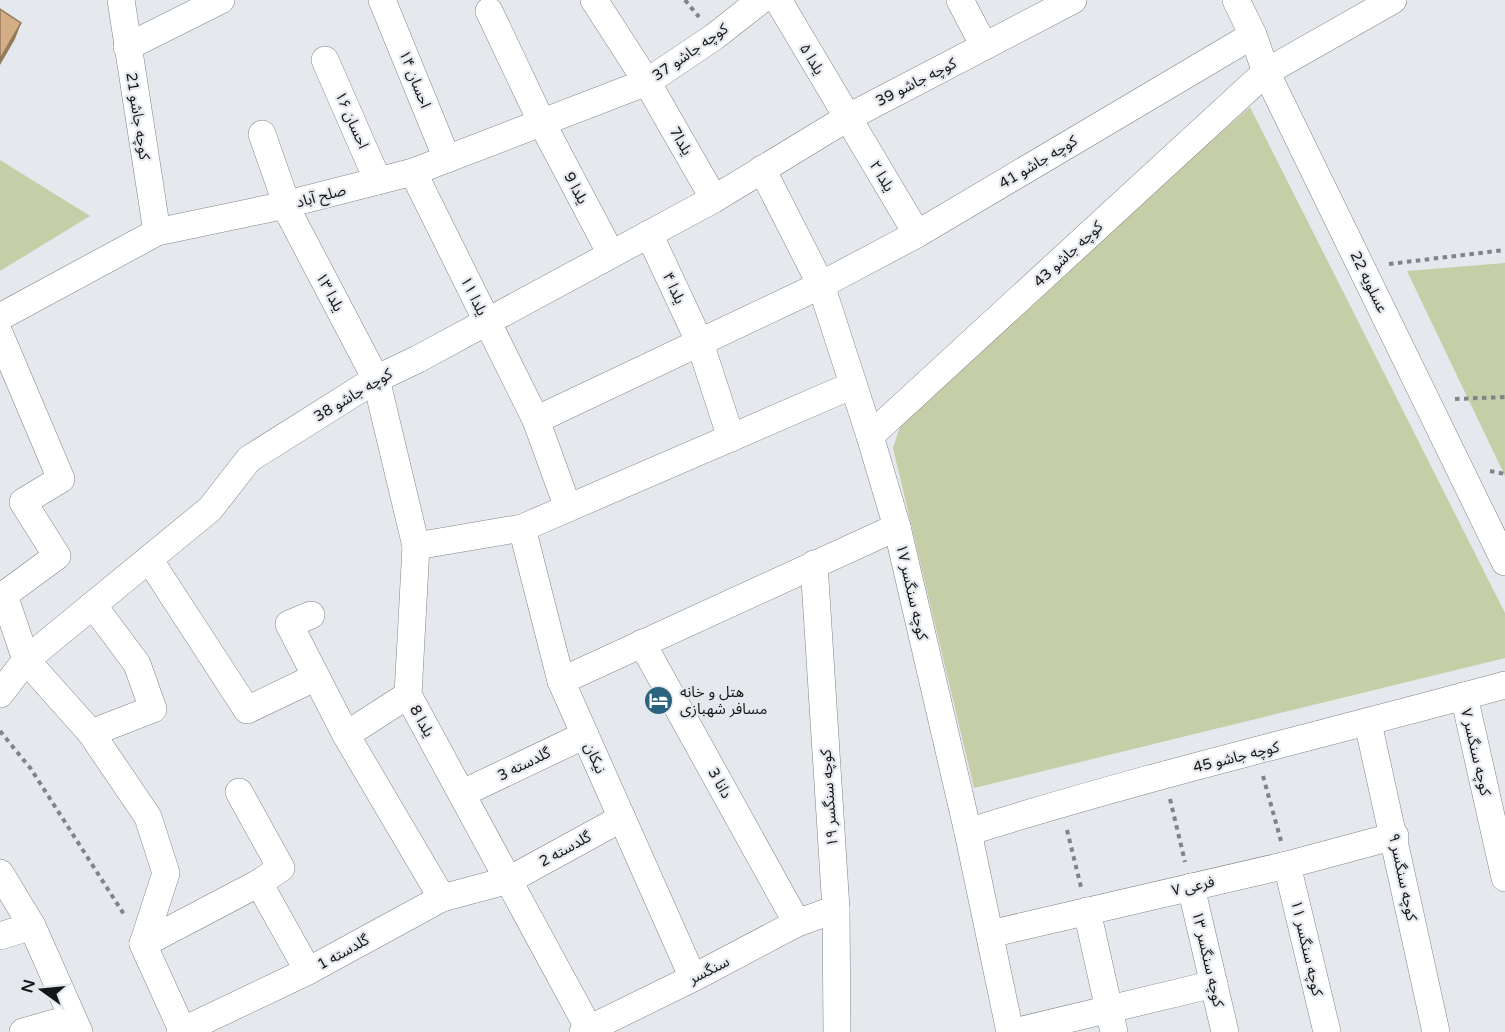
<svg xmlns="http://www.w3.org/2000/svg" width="1505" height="1032" font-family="'Varela Round','Noto Sans Arabic',sans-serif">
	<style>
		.green { fill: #c5cea6 }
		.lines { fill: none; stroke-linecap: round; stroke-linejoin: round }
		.minor-casing { stroke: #828589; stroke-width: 28 }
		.path { stroke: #818386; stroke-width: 4; stroke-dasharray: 4.5 4.5; stroke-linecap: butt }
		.minor { stroke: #fff; stroke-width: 27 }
		.shaded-wall { fill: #947a5c }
		.building { fill: #d4ae84; stroke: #947a5c; stroke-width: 1.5 }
		.labels { text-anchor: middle; stroke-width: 4.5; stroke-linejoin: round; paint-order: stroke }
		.street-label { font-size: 15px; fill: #151618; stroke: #e5e8ec }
		.poi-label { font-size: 15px; fill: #151618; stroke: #e5e8ec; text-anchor: start }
	</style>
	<rect width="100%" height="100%" fill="#e5e8ec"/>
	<g class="green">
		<polygon points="1250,107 1505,613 1505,658 974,788 893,448 906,409"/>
		<polygon points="0,160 90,216 0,271"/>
		<polygon points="1505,263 1505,476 1407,271"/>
	</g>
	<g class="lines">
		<defs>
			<g id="minor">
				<polyline points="121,0 157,232"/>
				<polyline points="382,0 447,159"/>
				<polyline points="594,0 647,82 714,199"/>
				<polyline points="778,0 917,234"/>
				<polyline points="960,0 984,46"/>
				<polyline points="1236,0 1253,35 1266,72 1505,562"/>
				<polyline points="489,11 542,123 611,254"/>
				<polyline points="127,47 221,0"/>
				<polyline points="325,60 378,181"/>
				<polyline points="262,134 291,217 376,379 416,546 408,695 589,1029"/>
				<polyline points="762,169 821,285 870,436 897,527 968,832 1010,1032"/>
				<polyline points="413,172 536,420"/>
				<polyline points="649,234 700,343 731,438"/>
				<polyline points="0,317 157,232 276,207 413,172 647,82 714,37 761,0"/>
				<polyline points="0,335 61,479 23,502 57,556 4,595 26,660 91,733 148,817 166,873 143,944 183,1032"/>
				<polyline points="870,436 1266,72 1393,0"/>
				<polyline points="568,508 536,420 821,285 917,234 1253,35"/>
				<polyline points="522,528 561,681 693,978"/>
				<polyline points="416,546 522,528 853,385"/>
				<polyline points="149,559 247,710 316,677"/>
				<polyline points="814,564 836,909 837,1032"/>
				<polyline points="311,615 289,624 346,735 442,898"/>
				<polyline points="642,643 797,923"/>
				<polyline points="561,681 897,527"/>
				<polyline points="0,694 26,660 210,509 249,459 376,379 418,359 714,199 847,118 1073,0"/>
				<polyline points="1464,696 1505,878"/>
				<polyline points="1368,723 1436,1032"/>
				<polyline points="91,733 153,709 137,664 93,605"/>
				<polyline points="346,735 408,695"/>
				<polyline points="239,792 281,868 259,883 308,971"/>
				<polyline points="463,793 585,735"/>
				<path d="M968 832C1145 776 1326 734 1505 685"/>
				<polyline points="1287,865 1327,1032"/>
				<polyline points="0,873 32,926 79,1032"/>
				<polyline points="1191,887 1225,1032"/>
				<polyline points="1087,911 1114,1032"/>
				<polyline points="990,934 1287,865 1395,836"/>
				<polyline points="0,936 32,926"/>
				<polyline points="143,944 259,883"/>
				<polyline points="23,1032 72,1018"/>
				<polyline points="180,1032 308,971 442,898 509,880 622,818"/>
				<polyline points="583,1032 693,978 797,923 836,909"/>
				<polyline points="1014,1032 1214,984"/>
			</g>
		</defs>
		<use href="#minor" class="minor-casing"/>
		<g class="path">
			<polyline points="685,0 699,17"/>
			<polyline points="1389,264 1505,250"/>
			<polyline points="1455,399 1505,397"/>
			<polyline points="1490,471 1505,474"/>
			<polyline points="0,731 31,769 125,916"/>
			<polyline points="1263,776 1281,841"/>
			<polyline points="1170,799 1185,862"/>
			<polyline points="1067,830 1081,887"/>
		</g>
		<use href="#minor" class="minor"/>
	</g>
	<polygon class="shaded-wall" points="21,23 15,39 0,65 0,59"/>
	<polygon class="building" points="0,9 21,23 0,59"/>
	<defs>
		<symbol id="hotel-disc" viewBox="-11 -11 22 22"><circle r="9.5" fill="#2b627d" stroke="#e5e8ec"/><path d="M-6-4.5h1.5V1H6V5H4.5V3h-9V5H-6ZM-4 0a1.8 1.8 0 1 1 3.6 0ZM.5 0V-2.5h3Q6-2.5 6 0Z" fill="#fff"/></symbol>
	</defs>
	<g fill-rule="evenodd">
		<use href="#hotel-disc" x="642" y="684" width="33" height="33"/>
	</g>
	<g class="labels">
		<g class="street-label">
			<text transform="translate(690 52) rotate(-35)" y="5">کوچه جاشو 37</text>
			<text transform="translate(812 59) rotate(59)" y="5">یلدا ۵</text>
			<text transform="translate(415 79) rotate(68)" y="5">احسان ۱۴</text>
			<text transform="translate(916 82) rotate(-27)" y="5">کوچه جاشو 39</text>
			<text transform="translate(138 116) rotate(81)" y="5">کوچه جاشو 21</text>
			<text transform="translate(352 120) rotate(66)" y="5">احسان ۱۶</text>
			<text transform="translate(681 141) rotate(60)" y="5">یلدا7</text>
			<text transform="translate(1038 162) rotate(-31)" y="5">کوچه جاشو 41</text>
			<text transform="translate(882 176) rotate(59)" y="5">یلدا ۲</text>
			<text transform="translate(576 188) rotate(62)" y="5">یلدا 9</text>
			<text transform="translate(321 196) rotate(-15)" y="5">صلح آباد</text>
			<text transform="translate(1068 254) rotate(-43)" y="5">کوچه جاشو 43</text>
			<text transform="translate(1369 282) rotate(64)" y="5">عسلویه 22</text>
			<text transform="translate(674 288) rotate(65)" y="5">یلدا ۴</text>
			<text transform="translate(330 292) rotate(62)" y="5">یلدا ۱۳</text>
			<text transform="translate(474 296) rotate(64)" y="5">یلدا ۱۱</text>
			<text transform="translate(353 395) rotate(-31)" y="5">کوچه جاشو 38</text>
			<text transform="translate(912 592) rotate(77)" y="5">کوچه سنگسر ۱۷</text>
			<text transform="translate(422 721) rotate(61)" y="5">یلدا 8</text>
			<text transform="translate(1476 752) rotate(77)" y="5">کوچه سنگسر ۷</text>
			<text transform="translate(1236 757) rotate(-14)" y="5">کوچه جاشو 45</text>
			<text transform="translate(595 758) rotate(66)" y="5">نیکان</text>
			<text transform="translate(524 764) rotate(-26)" y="5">گلدسته 3</text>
			<text transform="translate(720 783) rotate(61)" y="5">دانا 3</text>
			<text transform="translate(829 798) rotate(-94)" y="5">کوچه سنگسر ۱۹</text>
			<text transform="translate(565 849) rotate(-29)" y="5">گلدسته 2</text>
			<text transform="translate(1403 877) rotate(78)" y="5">کوچه سنگسر ۹</text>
			<text transform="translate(1193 886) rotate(-13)" y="5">فرعی ۷</text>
			<text transform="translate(1307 948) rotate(77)" y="5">کوچه سنگسر ۱۱</text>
			<text transform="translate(343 952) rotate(-29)" y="5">گلدسته 1</text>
			<text transform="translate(1208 959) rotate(77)" y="5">کوچه سنگسر ۱۳</text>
			<text transform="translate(709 970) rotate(-27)" y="5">سنگسر</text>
		</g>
		<g class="poi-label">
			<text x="680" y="697">هتل و خانه<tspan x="680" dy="17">مسافر شهبازی</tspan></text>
		</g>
	</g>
	<g transform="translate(42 990) rotate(285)" stroke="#e5e8ec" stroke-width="4.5" paint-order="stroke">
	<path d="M0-4.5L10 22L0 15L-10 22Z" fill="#151618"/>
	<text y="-9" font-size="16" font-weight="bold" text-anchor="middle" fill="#151618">N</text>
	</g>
</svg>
